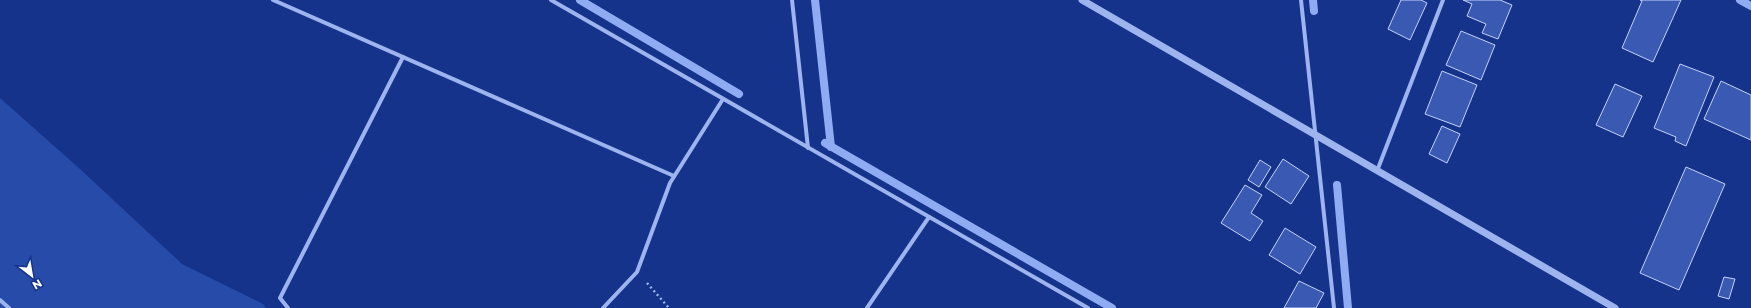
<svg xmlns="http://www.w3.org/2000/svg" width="1751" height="308" font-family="Montserrat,sans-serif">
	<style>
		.green { fill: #274ba9 }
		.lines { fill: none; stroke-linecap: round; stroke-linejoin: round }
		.stream { stroke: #8facf2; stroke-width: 8 }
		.building { fill: #3959b2; stroke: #c3d3fb }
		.path { stroke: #9db4ef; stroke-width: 2.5; stroke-dasharray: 2 3; stroke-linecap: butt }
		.minor { stroke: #9db4ef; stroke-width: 4 }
		.tertiary { stroke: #9db4ef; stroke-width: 7 }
	</style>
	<rect width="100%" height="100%" fill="#15338b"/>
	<polygon class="green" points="0,98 80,169 182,264 263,304 266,308 0,308"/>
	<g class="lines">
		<g class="stream">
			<polyline points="580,0 739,94"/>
			<polyline points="815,0 831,147"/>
			<polyline points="1313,0 1314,11"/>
			<polyline points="1740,0 1751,6"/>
			<polyline points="825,143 1112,308"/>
			<polyline points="1337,185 1348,308"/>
		</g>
	</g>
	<g class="building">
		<polygon points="1401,0 1421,0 1427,3 1410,40 1388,29"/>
		<polygon points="1463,0 1500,0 1512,5 1498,39 1482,33 1486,24 1467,16 1472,4"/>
		<polygon points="1640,0 1681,0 1653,62 1622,48 1642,1"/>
		<polygon points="1461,31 1495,45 1481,80 1446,65"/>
		<polygon points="1680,64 1714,77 1686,146 1675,141 1676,137 1654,128"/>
		<polygon points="1442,71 1477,85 1460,127 1425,114"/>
		<polygon points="1721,81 1751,95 1751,140 1704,119"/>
		<polygon points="1615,84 1642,96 1623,137 1596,125"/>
		<polygon points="1442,126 1460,134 1447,163 1429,154"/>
		<polygon points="1283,159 1309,176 1291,204 1265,187"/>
		<polygon points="1260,160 1271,167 1259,187 1248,180"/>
		<polygon points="1686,167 1725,184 1679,290 1640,273"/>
		<polygon points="1245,185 1262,195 1251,213 1263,221 1250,241 1221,223"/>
		<polygon points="1285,228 1316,247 1300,274 1269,255"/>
		<polygon points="1724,277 1735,279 1729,299 1718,296"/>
		<polygon points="1299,281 1324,293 1316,308 1284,308"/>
	</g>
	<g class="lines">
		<polyline class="path" points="647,283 669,308"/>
		<g class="minor">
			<polyline points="273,0 674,176"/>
			<polyline points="551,0 1088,308"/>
			<polyline points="792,0 808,148"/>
			<polyline points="1301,0 1334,308"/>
			<polyline points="1377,171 1443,0"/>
			<polyline points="0,300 9,308"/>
			<polyline points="288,308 280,298 403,57"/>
			<polyline points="603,308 637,272 670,183 723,99"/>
			<polyline points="867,308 929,217"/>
		</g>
		<polyline class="tertiary" points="1082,0 1615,308"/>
	</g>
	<g transform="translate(32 276) rotate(149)" stroke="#15338b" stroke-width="3" paint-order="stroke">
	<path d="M0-3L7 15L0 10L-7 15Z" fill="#ffffff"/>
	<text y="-6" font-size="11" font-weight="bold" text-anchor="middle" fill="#ffffff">N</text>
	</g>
</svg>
